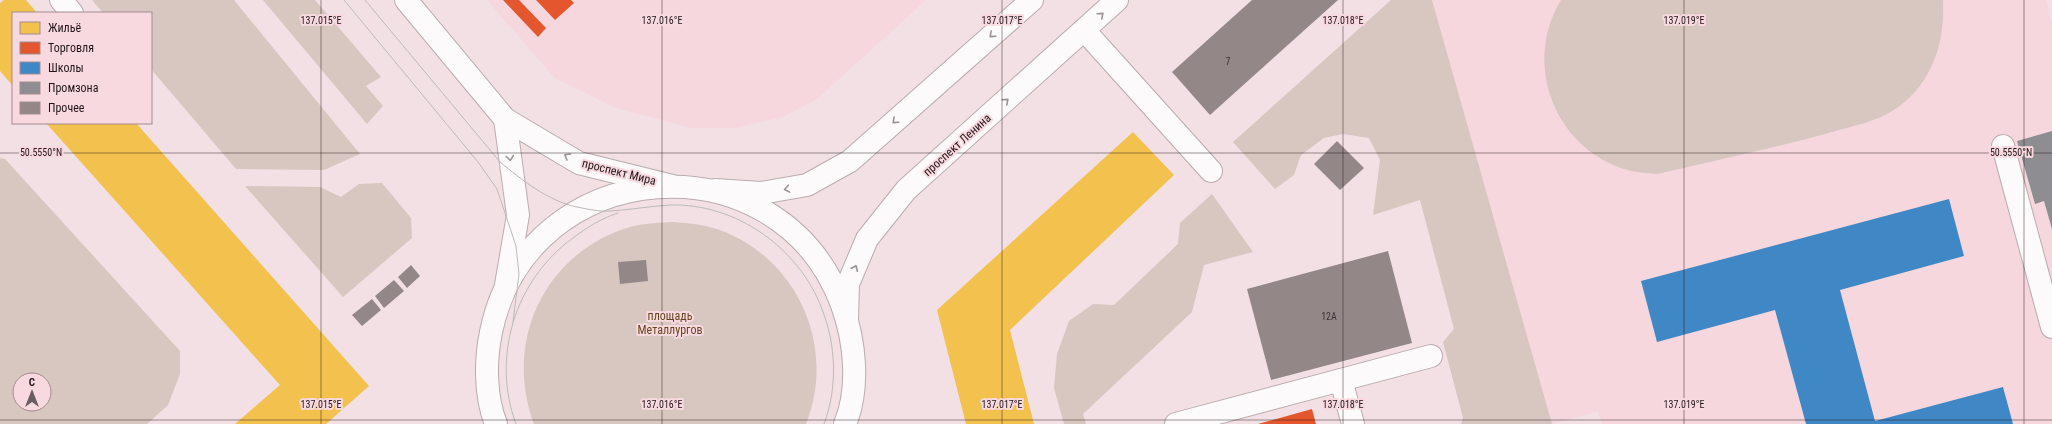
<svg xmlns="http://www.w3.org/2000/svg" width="2052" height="424" font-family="'Roboto Condensed',sans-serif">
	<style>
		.built { fill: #f5d7dd }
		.green { fill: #d7c7c0; fill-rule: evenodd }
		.homes { fill: #f2c14e }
		.shops { fill: #e4572e }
		.schools { fill: #3f88c5 }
		.industry { fill: #8d8d92 }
		.building { fill: #948788 }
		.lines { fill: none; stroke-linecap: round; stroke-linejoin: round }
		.minor-casing { stroke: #b9acaf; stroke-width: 24 }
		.major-casing { stroke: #b9acaf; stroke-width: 24 }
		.highway-casing { stroke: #b9acaf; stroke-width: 24 }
		.minor { stroke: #fdfafb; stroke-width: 22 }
		.major { stroke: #fdfafb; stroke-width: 22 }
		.highway { stroke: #fdfafb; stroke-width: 22 }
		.tram { stroke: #bebaba; stroke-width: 1 }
		.oneway { stroke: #9a9394 }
		.ticks { fill: none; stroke: #201517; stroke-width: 1; stroke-opacity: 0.45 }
		.labels { text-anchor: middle; stroke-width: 4; stroke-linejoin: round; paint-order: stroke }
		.number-label { font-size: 10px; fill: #3d3233 }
		.street-label { font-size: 12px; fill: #201517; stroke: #f9d9e0 }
		.park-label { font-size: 12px; fill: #65451d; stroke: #f9d9e0 }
		.ticks-label { font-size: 10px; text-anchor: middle; fill: #201517; stroke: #f9d9e0; stroke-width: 4; stroke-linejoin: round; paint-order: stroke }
	</style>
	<rect width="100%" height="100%" fill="#f2e0e4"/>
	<g class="built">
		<polygon points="487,0 926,0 817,99 783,117 734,128 692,128 616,108 555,78"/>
		<polygon points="1432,0 2046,0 2052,22 2052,424 1602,424 1598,411 1552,424"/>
	</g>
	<g class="green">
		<polygon points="92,0 234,0 360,154 324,170 236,169 151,69 151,13 103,13"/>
		<polygon points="263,0 315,0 381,77 366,86 383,106 367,124"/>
		<polygon points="1391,0 1432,0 1552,424 1461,424 1463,418 1443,342 1454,329 1420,200 1373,215 1380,160 1369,138 1343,134 1324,138 1301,155 1294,175 1275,189 1233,142"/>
		<path d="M1561 0H1943C1945 40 1934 79 1901 105 1880 122 1851 126 1825 134 1769 149 1713 161 1657 174 1645 173 1632 172 1621 168 1553 144 1523 62 1561 0Z"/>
		<path d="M0 158 5 159 180 351V374L168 405 147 424H0ZM20 380H44V404H20Z"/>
		<polygon points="382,183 411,218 412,238 343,297 245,186 320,187 341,197 359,184"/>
		<polygon points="1212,194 1253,252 1204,265 1192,312 1083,414 1086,424 1064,424 1054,388 1057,354 1069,321 1093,304 1114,305 1178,244 1180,223"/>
		<path d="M672 222C690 223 708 225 725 232 800 263 836 349 806 424H534C505 347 539 262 618 231 635 224 653 223 672 222Z"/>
	</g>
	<g class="homes">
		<polygon points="4,0 26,0 37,13 13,13 13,86 0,71 0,3"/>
		<polygon points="46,123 136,123 369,386 326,424 235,424 280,385"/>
		<polygon points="1133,132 1174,175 1010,330 1034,424 966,424 937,310"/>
	</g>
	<g class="shops">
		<polygon points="503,0 519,0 546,28 538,37"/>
		<polygon points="536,0 571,0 574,3 555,20"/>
		<polygon points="1312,409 1316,424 1258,424"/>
	</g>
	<polygon class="schools" points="1949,199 1964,256 1840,290 1875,421 2003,387 2013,424 1806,424 1775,310 1657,342 1641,281"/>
	<polygon class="industry" points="2052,131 2052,229 2044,201 2035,204 2017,141"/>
	<g class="building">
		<polygon points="1252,0 1338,0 1210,115 1172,72"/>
		<polygon points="1337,141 1364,168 1340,190 1314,164"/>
		<polygon points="1388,251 1412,343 1271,380 1247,289"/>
		<polygon points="646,260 648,281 620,284 618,262"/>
		<polygon points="411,265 420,276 407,288 398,277"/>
		<polygon points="394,280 404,291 384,308 375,296"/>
		<polygon points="372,299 381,310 362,326 352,315"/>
	</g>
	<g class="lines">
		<defs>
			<g id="minor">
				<polyline points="61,0 72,13"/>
				<polyline points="406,0 505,119 579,163 672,186"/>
				<polyline points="1084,30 1211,171"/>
				<polyline points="505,119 518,215 506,285"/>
				<polyline points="2003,146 2052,327"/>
				<polyline points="1341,380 1353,424"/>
				<polyline points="1176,424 1431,356"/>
			</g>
			<g id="major">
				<polyline points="715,190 761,193 807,185 850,161 1032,0"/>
				<polyline points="847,320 848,284 867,239 906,190 1117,0"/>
			</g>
			<path id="highway" d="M496 424C485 396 485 361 491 332 528 153 779 134 842 305 855 341 860 388 845 424"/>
		</defs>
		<use href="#minor" class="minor-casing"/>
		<use href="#major" class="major-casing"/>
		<use href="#highway" class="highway-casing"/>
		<use href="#minor" class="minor"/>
		<use href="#major" class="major"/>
		<use href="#highway" class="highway"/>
		<g class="tram">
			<polyline points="344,0 478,162 497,189 516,246 519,274 513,322"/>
			<path d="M365 0 500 162C522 180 548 201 577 207 587 209 600 212 610 211 630 210 650 206 670 205 736 203 799 248 822 309 836 345 838 387 824 424"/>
			<path d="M516 424C491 357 515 280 573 238 586 228 602 218 618 213"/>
		</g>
	</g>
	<defs><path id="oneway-chevron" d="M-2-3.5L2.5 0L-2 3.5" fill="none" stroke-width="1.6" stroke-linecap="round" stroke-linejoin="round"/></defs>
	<g class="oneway">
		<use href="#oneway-chevron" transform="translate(1101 15) rotate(-42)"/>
		<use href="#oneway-chevron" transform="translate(992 35) rotate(138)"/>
		<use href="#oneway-chevron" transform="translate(1006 101) rotate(-42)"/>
		<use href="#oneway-chevron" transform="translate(895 121) rotate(138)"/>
		<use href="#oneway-chevron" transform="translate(567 156) rotate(-149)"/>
		<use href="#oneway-chevron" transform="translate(510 158) rotate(82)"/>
		<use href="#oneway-chevron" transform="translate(787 189) rotate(170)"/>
		<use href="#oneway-chevron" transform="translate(855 268) rotate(-67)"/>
	</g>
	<path class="ticks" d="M321 0V424M662 0V424M1002 0V424M1343 0V424M1684 0V424M2024 0V424M0 153H2052M0 420H2052"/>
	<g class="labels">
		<g class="number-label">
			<text x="1228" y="65">7</text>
			<text x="1329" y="320">12А</text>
		</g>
		<g class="street-label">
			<text transform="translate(957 145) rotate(-42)" y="4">проспект Ленина</text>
			<text transform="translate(619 172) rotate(14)" y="4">проспект Мира</text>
		</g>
		<g class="park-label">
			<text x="670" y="320">площадь<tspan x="670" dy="14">Металлургов</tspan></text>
		</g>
	</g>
	<g class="ticks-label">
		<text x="321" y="24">137.015°E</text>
		<text x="662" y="24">137.016°E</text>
		<text x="1002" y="24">137.017°E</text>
		<text x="1343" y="24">137.018°E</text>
		<text x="1684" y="24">137.019°E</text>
		<text x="41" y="156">50.5550°N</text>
		<text x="2011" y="156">50.5550°N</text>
		<text x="321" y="408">137.015°E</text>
		<text x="662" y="408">137.016°E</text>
		<text x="1002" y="408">137.017°E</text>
		<text x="1343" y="408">137.018°E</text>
		<text x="1684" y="408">137.019°E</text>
	</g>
	<rect x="12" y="12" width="140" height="112" fill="#f9d9e0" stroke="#a28b90"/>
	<rect x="20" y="22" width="20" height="12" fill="#f2c14e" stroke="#a28b90"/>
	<text x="48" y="32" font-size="12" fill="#201517">Жильё</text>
	<rect x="20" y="42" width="20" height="12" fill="#e4572e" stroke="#a28b90"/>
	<text x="48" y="52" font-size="12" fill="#201517">Торговля</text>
	<rect x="20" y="62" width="20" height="12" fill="#3f88c5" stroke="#a28b90"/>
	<text x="48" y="72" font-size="12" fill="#201517">Школы</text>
	<rect x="20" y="82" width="20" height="12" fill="#8d8d92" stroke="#a28b90"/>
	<text x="48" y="92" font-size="12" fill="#201517">Промзона</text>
	<rect x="20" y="102" width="20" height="12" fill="#948788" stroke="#a28b90"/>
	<text x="48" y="112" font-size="12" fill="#201517">Прочее</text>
	<g transform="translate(32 392)"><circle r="19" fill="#f9d9e0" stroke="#a28b90"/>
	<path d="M0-3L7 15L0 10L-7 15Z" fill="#6a5c5f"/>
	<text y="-6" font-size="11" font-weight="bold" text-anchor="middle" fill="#201517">С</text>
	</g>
</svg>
